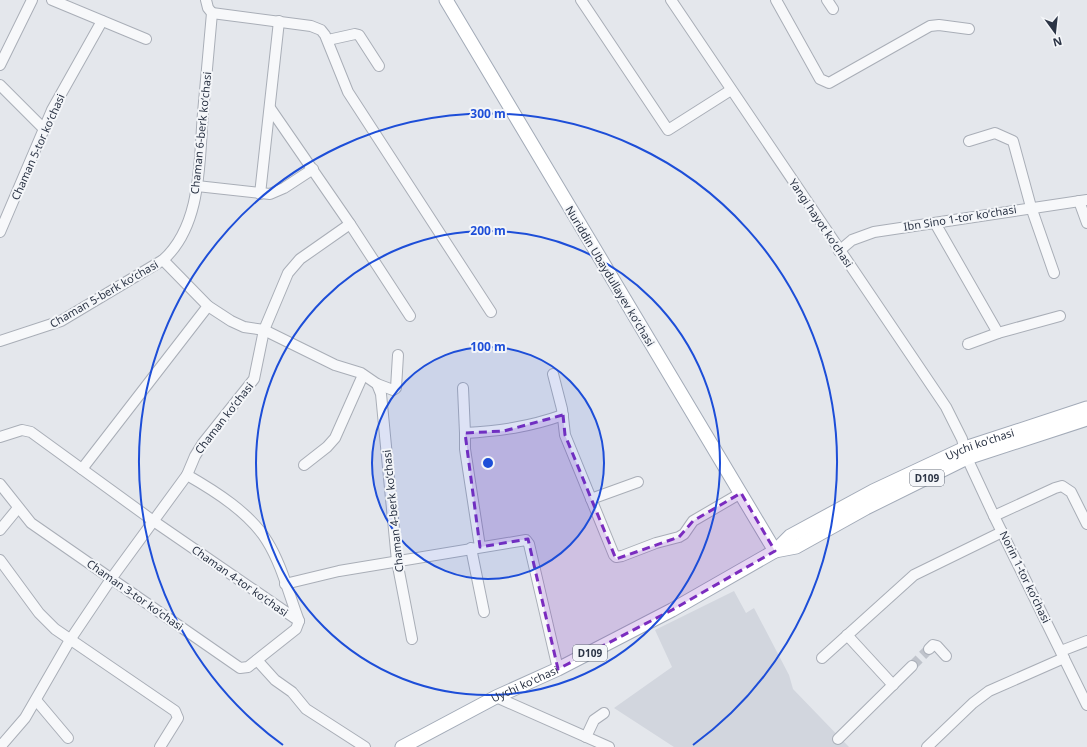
<svg xmlns="http://www.w3.org/2000/svg" width="1087" height="747" font-family="'Noto Sans',sans-serif">
	<style>
		.built { fill: #d2d6de }
		.lines { fill: none; stroke-linecap: round; stroke-linejoin: round }
		.minor-tunnel { stroke: #bfc3cb; stroke-width: 10; stroke-dasharray: 10 5; stroke-linecap: butt }
		.minor-casing { stroke: #a9aeb7; stroke-width: 12 }
		.major-casing { stroke: #a3abb8; stroke-width: 15 }
		.minor { stroke: #f7f8fa; stroke-width: 10 }
		.major { stroke: #fff; stroke-width: 13 }
		.marked { fill: #7b2cbf; fill-opacity: 0.2; stroke: #7b2cbf; stroke-width: 3; stroke-dasharray: 8 5; stroke-linejoin: round }
		.ring { fill: none; stroke: #1d4ed8; stroke-width: 2 }
		.labels { text-anchor: middle; stroke-width: 4; stroke-linejoin: round; paint-order: stroke }
		.shield { fill: #f4f6f9; stroke: #676e7b; stroke-width: 1 }
		.shield-label { font-size: 10px; font-weight: bold; fill: #2b3445 }
		.street-label { font-size: 11px; fill: #2b3445; stroke: #f4f6f9 }
		.centre { fill: #1d4ed8; stroke: #f4f6f9; stroke-width: 2 }
		.ring-label { font-size: 12px; text-anchor: middle; font-weight: bold; fill: #1d4ed8; stroke: #f4f6f9; stroke-width: 4; stroke-linejoin: round; paint-order: stroke }
	</style>
	<rect width="100%" height="100%" fill="#e4e7ec"/>
	<polygon class="built" points="734,591 746,613 754,608 789,675 793,689 849,747 674,747 614,708 672,667 655,630"/>
	<g class="lines">
		<polyline class="minor-tunnel" points="912,666 929,649"/>
		<defs>
			<g id="minor">
				<polyline points="52,0 146,39"/>
				<polyline points="581,0 668,130 731,90"/>
				<polyline points="671,0 946,407 962,439 967,458 994,516 1087,705"/>
				<polyline points="776,0 820,79 829,83 930,26 939,25 969,29"/>
				<polyline points="827,0 833,9"/>
				<polyline points="212,13 311,26 321,30 325,35 348,92 491,312"/>
				<polyline points="328,40 355,34 359,35 379,66"/>
				<polyline points="0,65 32,0"/>
				<polyline points="0,85 45,130"/>
				<polyline points="270,108 350,224 410,316"/>
				<polyline points="969,141 995,133 1013,141 1031,207 1054,273"/>
				<polyline points="197,186 270,194 284,188 313,169"/>
				<polyline points="260,194 279,21"/>
				<polyline points="1079,201 1087,223"/>
				<polyline points="935,223 998,333 1060,316"/>
				<polyline points="0,232 52,110 102,21"/>
				<polyline points="839,251 852,240 874,232 1087,200"/>
				<polyline points="163,260 208,306 231,321 244,327 264,330 335,365 361,373 377,384 381,394 397,561 412,639"/>
				<path d="M0 341 61 321 163 260C202 225 199 162 203 113 206 80 209 46 212 13L208 8 206 0"/>
				<polyline points="968,344 998,333"/>
				<polyline points="553,374 562,409 565,435 614,555 616,557 622,556 656,543 679,537 684,534 693,521 741,493"/>
				<polyline points="377,384 393,390 396,388 398,355"/>
				<polyline points="463,388 465,433"/>
				<polyline points="0,437 22,430 31,432 152,520 299,621 296,629 248,667 240,668 31,523 0,484"/>
				<polyline points="304,465 327,447 335,438 363,375"/>
				<polyline points="82,469 208,306"/>
				<path d="M187 475C215 491 250 513 267 541 282 565 289 595 299 621"/>
				<polyline points="591,499 638,482"/>
				<polyline points="994,516 1055,488 1062,486 1071,492 1087,524"/>
				<polyline points="0,530 18,508"/>
				<path d="M480 547 465 449V433C500 431 529 427 563 415"/>
				<polyline points="471,548 484,612"/>
				<polyline points="0,560 39,613 55,629 175,711 178,718 160,747"/>
				<polyline points="285,584 339,571 526,540 529,544 558,669"/>
				<polyline points="847,635 893,685"/>
				<polyline points="929,649 933,645 937,646 946,656"/>
				<polyline points="1061,651 1087,641"/>
				<polyline points="822,658 914,575 1002,532"/>
				<polyline points="257,660 275,680 292,692 306,709 365,747"/>
				<polyline points="496,697 609,747"/>
				<polyline points="36,700 68,738"/>
				<polyline points="586,737 594,720 604,713"/>
				<polyline points="838,739 912,666"/>
				<polyline points="0,747 25,718 70,640 111,579 187,475 195,456 203,443 254,379 264,330 288,273 300,259 350,224"/>
				<polyline points="927,747 973,703 989,691 1064,658"/>
			</g>
			<g id="major">
				<polyline points="446,0 775,551"/>
				<polyline points="775,551 796,547 866,508 967,458 1087,419"/>
				<path id="s1" d="M402 747 496 697 558 669 672 610 775 551 790 536 873 491 965 448 1087 408"/>
			</g>
		</defs>
		<use href="#minor" class="minor-casing"/>
		<use href="#major" class="major-casing"/>
		<use href="#minor" class="minor"/>
		<use href="#major" class="major"/>
	</g>
	<path class="marked" d="M563 415 565 435 616 559 679 537 693 521 741 493 775 551 672 610 558 669 528 539 480 547 465 433 504 431Z"/>
	<circle cx="488" cy="463" r="116" fill="#1d4ed8" fill-opacity=".12"/>
	<g class="ring">
		<circle cx="488" cy="463" r="116"/>
		<circle cx="488" cy="463" r="232"/>
		<path d="M283 745A349 349 0 1 1 693 745"/>
	</g>
	<g class="labels">
		<g class="shield">
			<rect x="910" y="470" width="34" height="16" rx="3"/>
			<rect x="573" y="645" width="34" height="16" rx="3"/>
		</g>
		<g class="shield-label">
			<text x="927" y="482">D109</text>
			<text x="590" y="657">D109</text>
		</g>
		<g class="street-label">
			<text transform="translate(201 133) rotate(-84)" y="4">Chaman 6-berk koʻchasi</text>
			<text transform="translate(38 147) rotate(-66)" y="4">Chaman 5-tor koʻchasi</text>
			<text transform="translate(960 218) rotate(-9)" y="4">Ibn Sino 1-tor koʻchasi</text>
			<text transform="translate(821 223) rotate(56)" y="4">Yangi hayot koʻchasi</text>
			<text transform="translate(610 276) rotate(59)" y="4">Nuriddin Ubaydullayev koʻchasi</text>
			<text transform="translate(104 294) rotate(-30)" y="4">Chaman 5-berk koʻchasi</text>
			<text transform="translate(224 418) rotate(-52)" y="4">Chaman koʻchasi</text>
			<text dy="4" stroke="none"><textPath href="#s1" startOffset="654">Uychi ko'chasi</textPath></text>
			<text transform="translate(393 511) rotate(-96)" y="4">Chaman 4-berk koʻchasi</text>
			<text transform="translate(1025 577) rotate(64)" y="4">Norin 1-tor koʻchasi</text>
			<text transform="translate(240 581) rotate(35)" y="4">Chaman 4-tor koʻchasi</text>
			<text transform="translate(135 595) rotate(35)" y="4">Chaman 3-tor koʻchasi</text>
			<text dy="4" stroke="none"><textPath href="#s1" startOffset="138">Uychi ko'chasi</textPath></text>
		</g>
	</g>
	<circle cx="488" cy="463" r="6" class="centre"/>
	<g class="ring-label">
		<text x="488" y="118">300 m</text>
		<text x="488" y="235">200 m</text>
		<text x="488" y="351">100 m</text>
	</g>
	<g transform="translate(1055 32) rotate(165)" stroke="#f4f6f9" stroke-width="3" paint-order="stroke">
	<path d="M0-3L7 15L0 10L-7 15Z" fill="#2b3445"/>
	<text y="-6" font-size="11" font-weight="bold" text-anchor="middle" fill="#2b3445">N</text>
	</g>
</svg>
